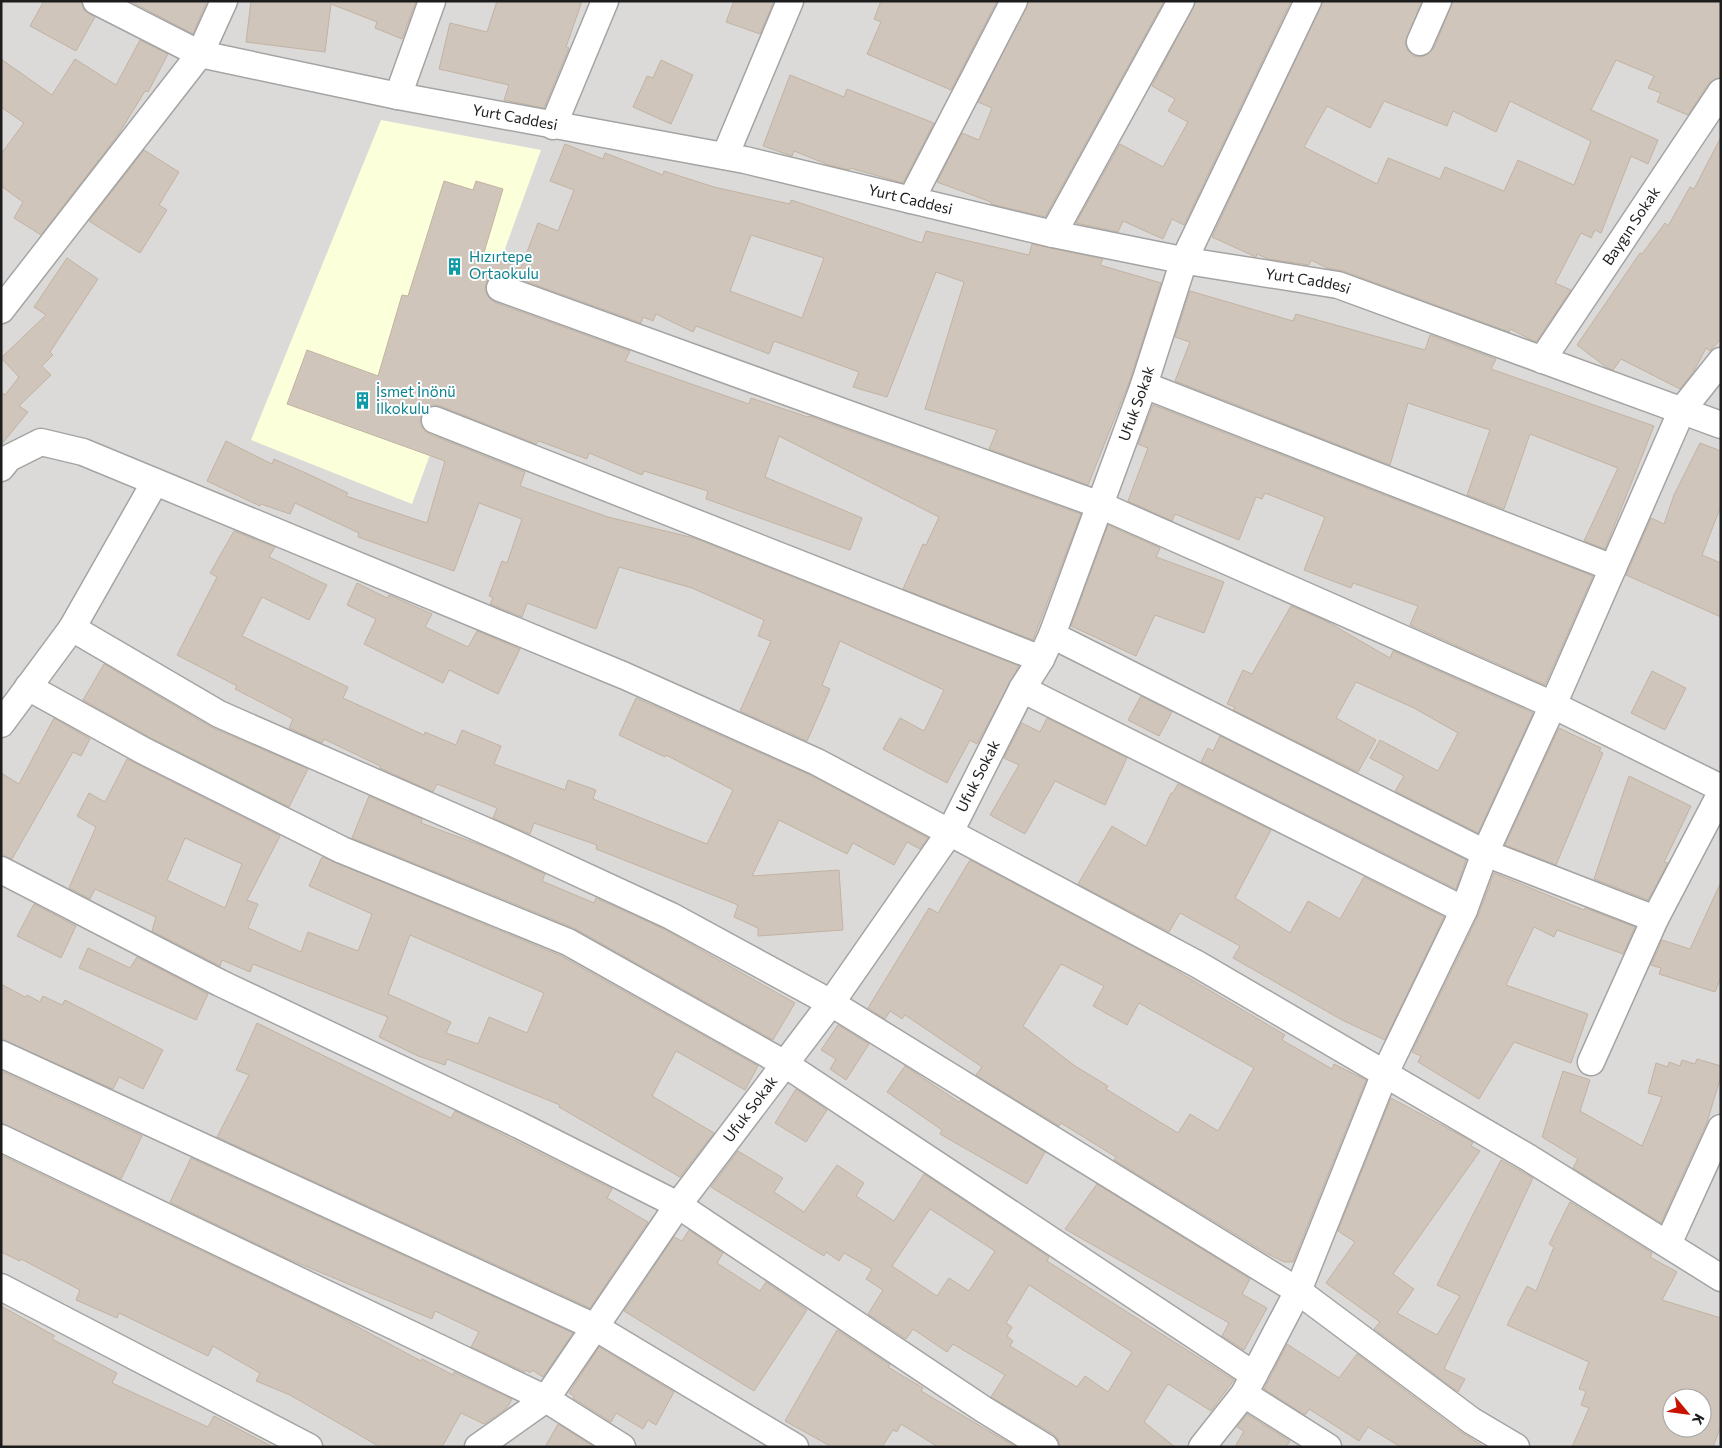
<svg xmlns="http://www.w3.org/2000/svg" width="1722" height="1448" font-family="Commissioner,sans-serif">
	<style>
		.residential { fill: #dbdad9; fill-rule: evenodd }
		.education { fill: #fbffda }
		.building { fill: #cfc5ba; stroke: #c2b3a2; fill-rule: evenodd }
		.lines { fill: none; stroke-linecap: round; stroke-linejoin: round }
		.minor-casing { stroke: #a4a4a4; stroke-width: 29 }
		.minor { stroke: #fff; stroke-width: 26 }
		.labels { text-anchor: middle; stroke-width: 4; stroke-linejoin: round; paint-order: stroke }
		.street-label { font-size: 15px; fill: #1d1d1d; stroke: #fff }
		.culture-label { font-size: 15px; fill: #0d838f; stroke: #fff; text-anchor: start }
	</style>
	<rect width="100%" height="100%" fill="#efece1"/>
	<path class="residential" d="M1 1H1721V1447H1ZM1672 1398H1702V1428H1672Z"/>
	<polygon class="education" points="381,120 541,150 412,504 251,440"/>
	<g class="building">
		<polygon points="44,1 81,1 84,10 95,17 76,51 30,26"/>
		<polygon points="130,1 207,1 193,34"/>
		<polygon points="251,1 416,1 402,39 375,28 377,22 331,4 325,52 246,42"/>
		<polygon points="497,1 582,1 566,47 569,48 544,108 504,100 509,85 439,69 450,23 487,32"/>
		<polygon points="734,1 774,1 760,34 726,22"/>
		<polygon points="881,1 997,1 951,90 867,54 881,22 874,19"/>
		<polygon points="1029,1 1164,1 1045,217 991,204 991,202 937,182 962,133 979,140 992,108 978,102"/>
		<polygon points="1196,1 1291,1 1184,225 1172,219 1163,239 1123,221 1118,232 1076,223 1120,144 1163,167 1188,122 1168,111 1175,99 1152,86"/>
		<path d="M1323 1H1422L1405 43 1408 51 1414 56 1421 57 1428 54 1434 48 1453 1H1721V77L1709 83 1688 115 1657 102 1661 93 1648 88 1654 76 1616 60 1591 110 1658 140 1648 164 1631 156 1601 233 1595 230 1591 238 1581 233 1555 283 1571 290 1536 342 1510 329 1509 332 1343 271 1327 268 1311 260 1309 265 1268 259 1257 254 1256 257 1212 237ZM1384 101 1447 126 1453 111 1496 132 1510 101 1591 141 1574 185 1518 160 1504 191 1445 167 1440 179 1388 158 1377 184 1304 147 1327 106 1370 128Z"/>
		<polygon points="140,40 168,54 148,92 145,91 118,135 41,235 14,218 23,202 1,186 1,154 24,123 1,107 1,59 52,95 75,59 116,85"/>
		<polygon points="661,60 693,75 671,124 633,107 647,76 653,78"/>
		<polygon points="790,75 844,97 847,89 934,123 903,183 850,168 849,170 829,165 794,151 792,156 763,146"/>
		<polygon points="1721,137 1721,339 1710,351 1706,348 1694,371 1680,389 1621,359 1613,370 1606,367 1577,345 1640,253 1642,254 1665,223 1668,226 1690,187 1694,189"/>
		<path d="M565 144 603 159 605 153 663 175 664 171 714 187 790 204 791 200 922 243 926 231 1029 255 1032 244 1103 259 1100 265 1161 283 1130 380 1088 485 989 449 997 430 925 409 964 282 936 272 887 397 853 387 859 372 774 341 769 354 696 326 693 332 656 314 653 321 643 317 641 323 505 274 498 273 491 276 486 283 485 290 488 297 494 302 630 351 625 361 749 404 751 398 808 417 809 416 1081 514 1033 640 903 589 923 544 926 545 939 517 779 436 765 477 862 518 850 550 706 499 708 491 644 471 642 475 589 453 587 459 539 441 536 444 440 406 433 405 426 408 421 414 420 423 423 429 429 434 525 472 520 486 608 517 694 538 1019 666 977 744 970 740 947 783 883 749 900 718 924 731 944 690 840 641 822 685 830 689 807 741 740 711 771 641 758 636 764 620 692 588 619 567 596 629 527 603 522 617 490 604 493 598 489 596 502 561 507 563 522 519 479 503 454 571 358 537 359 533 295 503 290 514 261 504 260 506 207 481 226 441 272 464 274 459 308 474 348 493 346 496 427 523 445 461 287 404 307 350 378 376 402 295 408 296 444 181 473 190 476 181 503 189 483 256 521 268 538 223 558 231 574 190 550 181ZM751 235 824 258 802 318 730 291Z"/>
		<polygon points="144,150 179,172 159,205 167,210 140,253 89,221"/>
		<polygon points="67,258 98,279 50,352 53,355 42,366 51,375 19,406 28,412 1,445 1,392 5,395 19,377 1,358 46,315 34,307"/>
		<polygon points="1190,291 1293,321 1296,314 1425,350 1430,335 1496,359 1491,369 1654,426 1605,549 1584,541 1618,468 1530,434 1504,509 1467,495 1490,430 1408,403 1390,465 1175,381 1190,342 1175,337"/>
		<polygon points="1153,405 1593,576 1545,685 1410,625 1418,606 1353,583 1351,588 1304,570 1325,517 1265,493 1262,499 1256,497 1239,540 1175,514 1172,521 1128,501 1148,448 1138,444"/>
		<polygon points="1700,443 1721,451 1721,506 1702,555 1721,563 1721,617 1626,575 1651,518 1664,524 1674,495"/>
		<polygon points="1108,525 1160,548 1156,557 1224,582 1204,633 1155,615 1136,656 1071,626"/>
		<polygon points="234,531 275,547 269,557 327,585 309,620 262,597 242,636 348,687 343,698 424,735 425,732 456,745 462,730 501,746 494,764 565,790 568,780 596,790 593,799 707,844 733,790 666,755 665,757 619,735 636,698 810,775 928,838 920,849 907,842 894,865 853,843 847,854 779,820 752,876 839,870 843,930 758,936 758,928 734,917 738,905 596,849 597,845 534,823 530,834 493,818 497,808 437,784 433,792 380,768 380,766 324,739 322,743 289,728 293,719 235,689 237,686 177,655 217,577 210,573"/>
		<polygon points="357,583 387,598 389,595 432,614 425,627 468,647 477,631 520,649 498,694 449,670 443,683 364,644 376,619 347,605"/>
		<polygon points="1291,606 1326,621 1390,658 1393,651 1533,713 1478,833 1395,791 1404,776 1370,758 1380,740 1438,771 1458,733 1414,708 1356,682 1336,718 1376,740 1358,772 1233,710 1235,707 1227,704 1243,670 1252,674"/>
		<polygon points="104,664 211,727 308,769 289,807 151,738 83,700"/>
		<polygon points="1652,671 1686,688 1665,730 1631,713"/>
		<polygon points="1141,696 1172,712 1159,736 1128,720"/>
		<polygon points="54,718 90,739 81,756 73,752 12,859 1,855 1,773 19,784"/>
		<polygon points="1047,718 1127,758 1105,805 1055,781 1025,834 990,815 1019,765 1004,758 1022,723 1040,732"/>
		<polygon points="1559,728 1601,748 1599,751 1603,753 1556,865 1505,845"/>
		<polygon points="1220,736 1466,860 1456,889 1201,762 1208,748 1213,751"/>
		<path d="M127 759 280 836 247 900 258 904 248 928 301 952 308 932 358 951 372 914 309 886 322 857 561 956 758 1066 745 1090 676 1051 652 1096 714 1133 680 1177 559 1107 560 1105 447 1059 445 1065 418 1056 379 1037 388 1017 253 964 250 972 222 960 220 966 152 931 156 917 95 889 90 899 69 888 96 827 77 816 89 793 105 802ZM185 838 242 864 225 908 167 880ZM410 935 544 993 527 1033 489 1017 478 1044 446 1033 451 1022 388 994Z"/>
		<polygon points="1629,776 1691,806 1664,862 1668,863 1648,900 1594,879"/>
		<polygon points="1178,784 1271,830 1235,898 1290,933 1308,901 1340,919 1364,877 1444,917 1385,1040 1342,1020 1233,958 1240,946 1180,913 1169,932 1078,884 1112,826 1146,846 1171,793 1173,793"/>
		<polygon points="369,796 422,819 421,823 483,846 545,874 542,881 594,903 596,898 664,929 795,1003 773,1040 574,928 352,838"/>
		<path d="M970 860 1162 962 1285 1035 1282 1040 1332 1069 1334 1064 1366 1080 1293 1262H1284L1266 1253 1114 1160 1116 1157 1061 1123 1059 1126 976 1075 982 1067 905 1015 902 1019 890 1011 885 1019 868 1008 929 908 938 913ZM1061 964 1104 986 1093 1006 1127 1025 1139 1003 1254 1068 1218 1131 1190 1114 1178 1133 1106 1089 1108 1086 1075 1066 1023 1026Z"/>
		<polygon points="1494,873 1584,910 1585,908 1635,927 1623,954 1557,930 1554,937 1534,927 1506,985 1588,1014 1571,1063 1514,1042 1479,1099 1418,1062 1421,1056 1412,1052 1478,916"/>
		<polygon points="1721,882 1721,977 1715,992 1659,974 1661,968 1651,965 1662,940 1690,949"/>
		<polygon points="34,904 76,926 61,958 17,936"/>
		<polygon points="88,948 130,968 137,957 208,994 196,1020 79,968"/>
		<polygon points="1,984 25,997 27,995 40,1002 43,996 62,1005 65,1000 163,1050 143,1089 119,1077 113,1089 1,1039"/>
		<polygon points="257,1023 451,1118 455,1111 612,1189 607,1198 648,1222 590,1308 217,1137 249,1075 236,1070"/>
		<polygon points="838,1025 869,1044 846,1080 830,1069 836,1059 821,1050"/>
		<polygon points="1697,1059 1721,1066 1721,1076 1707,1122 1661,1223 1573,1168 1578,1159 1542,1137 1563,1071 1590,1080 1580,1111 1642,1146 1662,1097 1648,1093 1656,1063 1668,1067 1669,1062 1680,1066 1682,1060 1695,1064"/>
		<polygon points="905,1066 959,1102 961,1100 1045,1152 1027,1184 940,1134 942,1130 887,1092"/>
		<polygon points="1,1071 142,1136 121,1179 1,1123"/>
		<polygon points="796,1089 827,1110 806,1142 775,1123"/>
		<polygon points="1391,1098 1473,1142 1471,1146 1480,1151 1393,1274 1414,1289 1397,1313 1437,1335 1460,1296 1437,1285 1501,1160 1533,1178 1444,1369 1465,1379 1458,1392 1374,1329 1380,1322 1326,1283 1355,1242 1338,1231"/>
		<path d="M738 1151 783 1178 774 1192 804 1212 837 1165 864 1183 856 1196 894 1221 924 1174 1049 1257 1047 1261 1234 1380 1211 1411 1168 1384 1144 1422 1175 1447H1060L1058 1439 1053 1434 991 1397 1005 1375 953 1344 947 1352 913 1329 906 1339 868 1314 883 1290 866 1279 872 1269 844 1253 839 1261 826 1252 824 1256 711 1187ZM930 1209 995 1251 969 1291 949 1278 937 1296 892 1266ZM1029 1285 1132 1352 1108 1392 1085 1376 1077 1387 1010 1346 1013 1341 1007 1336 1012 1327 1006 1323Z"/>
		<polygon points="1,1155 334,1314 421,1361 422,1359 453,1375 454,1372 512,1399 507,1408 484,1424 461,1413 442,1447 380,1447 290,1395 256,1381 260,1373 213,1346 208,1356 119,1313 117,1318 76,1300 80,1290 21,1259 20,1261 1,1252"/>
		<polygon points="191,1158 573,1333 543,1377 532,1370 530,1373 526,1370 525,1372 471,1347 479,1332 435,1311 432,1319 286,1258 170,1202"/>
		<polygon points="1097,1184 1250,1279 1242,1294 1267,1308 1244,1350 1222,1336 1229,1323 1065,1229"/>
		<path d="M1570 1202 1652 1253 1650 1257 1677 1272 1662 1300 1721 1318V1426L1713 1447H1572L1589 1408 1581 1405 1586 1391 1579 1389 1589 1362 1507 1325 1527 1286 1536 1291 1554 1247 1549 1244ZM1672 1398H1702V1428H1672Z"/>
		<polygon points="689,1230 723,1253 717,1263 760,1291 766,1282 807,1310 754,1391 624,1311 674,1237 682,1241"/>
		<polygon points="1,1306 55,1336 52,1339 117,1373 112,1383 208,1427 214,1416 273,1447 1,1447"/>
		<polygon points="837,1330 890,1365 888,1367 923,1388 921,1391 1016,1447 938,1447 901,1424 897,1432 893,1430 882,1447 832,1447 785,1421"/>
		<polygon points="1287,1344 1339,1378 1357,1354 1458,1430 1484,1447 1401,1447 1368,1427 1359,1441 1309,1409 1305,1415 1264,1389"/>
		<polygon points="599,1347 674,1392 656,1425 648,1420 643,1429 616,1413 611,1422 573,1398 574,1396 569,1393"/>
		<polygon points="1247,1414 1290,1441 1286,1447 1235,1447 1244,1431 1237,1427"/>
		<polygon points="558,1424 594,1447 545,1447"/>
	</g>
	<g class="lines">
		<defs>
			<g id="minor">
				<path id="s1" d="M96 1 200 54 398 96 745 160 1053 234 1187 261 1338 285 1721 425"/>
				<polyline points="1420,42 1438,1"/>
				<polyline points="398,96 432,1"/>
				<polyline points="553,126 605,1"/>
				<polyline points="725,156 790,1"/>
				<polyline points="911,200 1014,1"/>
				<polyline points="1053,234 1181,1"/>
				<polyline points="500,288 1100,505 1553,705 1721,788"/>
				<polyline points="1,310 200,54 224,1"/>
				<path id="s2" d="M1542 360 1721 92"/>
				<polyline points="1144,385 1613,568"/>
				<polyline points="435,420 1041,659"/>
				<polyline points="1,468 9,458 41,442 83,452 625,676 817,762 1197,964 1529,1158 1721,1278"/>
				<polyline points="72,628 219,714 511,842 671,916 831,1003 1298,1291 1472,1421 1516,1447"/>
				<polyline points="1052,635 1485,853 1655,919"/>
				<polyline points="28,687 144,751 342,850 568,942 785,1064 1254,1375"/>
				<polyline points="1022,689 1464,910"/>
				<polyline points="1,724 72,628 155,482"/>
				<polyline points="1,870 220,983 519,1125 678,1205 983,1409 1045,1447"/>
				<polyline points="1,1054 595,1327 795,1447"/>
				<polyline points="1591,1062 1655,919 1721,793"/>
				<polyline points="1,1138 546,1399 622,1447"/>
				<polyline points="1668,1244 1721,1128"/>
				<polyline points="1,1287 309,1447"/>
				<polyline points="1244,1394 1328,1447"/>
				<path id="s3" d="M478 1447 546 1399 678 1205 831 1003 950 832 1022 689 1041 659 1052 635 1144 385 1184 260 1308 1"/>
				<polyline points="1202,1447 1244,1394 1298,1291 1385,1073 1464,910 1485,853 1553,705 1682,410 1721,361"/>
			</g>
		</defs>
		<use href="#minor" class="minor-casing"/>
		<use href="#minor" class="minor"/>
	</g>
	<defs>
		<symbol id="building-bare" viewBox="-9 -9 18 18"><path d="M-4-6H4V6H1V3H-1V6H-4ZM-2.5-4.3h1.7v1.8h-1.7ZM.8-4.3h1.7v1.8H.8ZM-2.5-1h1.7V.8h-1.7ZM.8-1h1.7V.8H.8Z" fill="#0f9aa8" stroke="#fff" stroke-width="2.5" paint-order="stroke"/></symbol>
	</defs>
	<g fill-rule="evenodd">
		<use href="#building-bare" x="442" y="254" width="25" height="25"/>
		<use href="#building-bare" x="350" y="388" width="25" height="25"/>
	</g>
	<g class="labels">
		<g class="street-label">
			<text dy="5" stroke="none"><textPath href="#s1" startOffset="438">Yurt Caddesi</textPath></text>
			<text dy="5" stroke="none"><textPath href="#s1" startOffset="842">Yurt Caddesi</textPath></text>
			<text dy="5" stroke="none"><textPath href="#s2" startOffset="161">Baygın Sokak</textPath></text>
			<text dy="5" stroke="none"><textPath href="#s1" startOffset="1248">Yurt Caddesi</textPath></text>
			<text dy="5" stroke="none"><textPath href="#s3" startOffset="1248">Ufuk Sokak</textPath></text>
			<text dy="5" stroke="none"><textPath href="#s3" startOffset="842">Ufuk Sokak</textPath></text>
			<text dy="5" stroke="none"><textPath href="#s3" startOffset="438">Ufuk Sokak</textPath></text>
		</g>
		<g class="culture-label">
			<text x="469" y="262">Hızırtepe<tspan x="469" dy="17">Ortaokulu</tspan></text>
			<text x="376" y="397">İsmet İnönü<tspan x="376" dy="17">İlkokulu</tspan></text>
		</g>
	</g>
	<rect width="1722" height="1448" fill="none" stroke="#1d1d1d" stroke-width="5"/>
	<g transform="translate(1687 1413) rotate(119)"><circle r="24" fill="#ffffff" stroke="#a5a5a5"/>
	<path d="M0-4L9 19L0 12L-9 19Z" fill="#c91300"/>
	<text y="-8" font-size="14" font-weight="bold" text-anchor="middle" fill="#1d1d1d">K</text>
	</g>
</svg>
